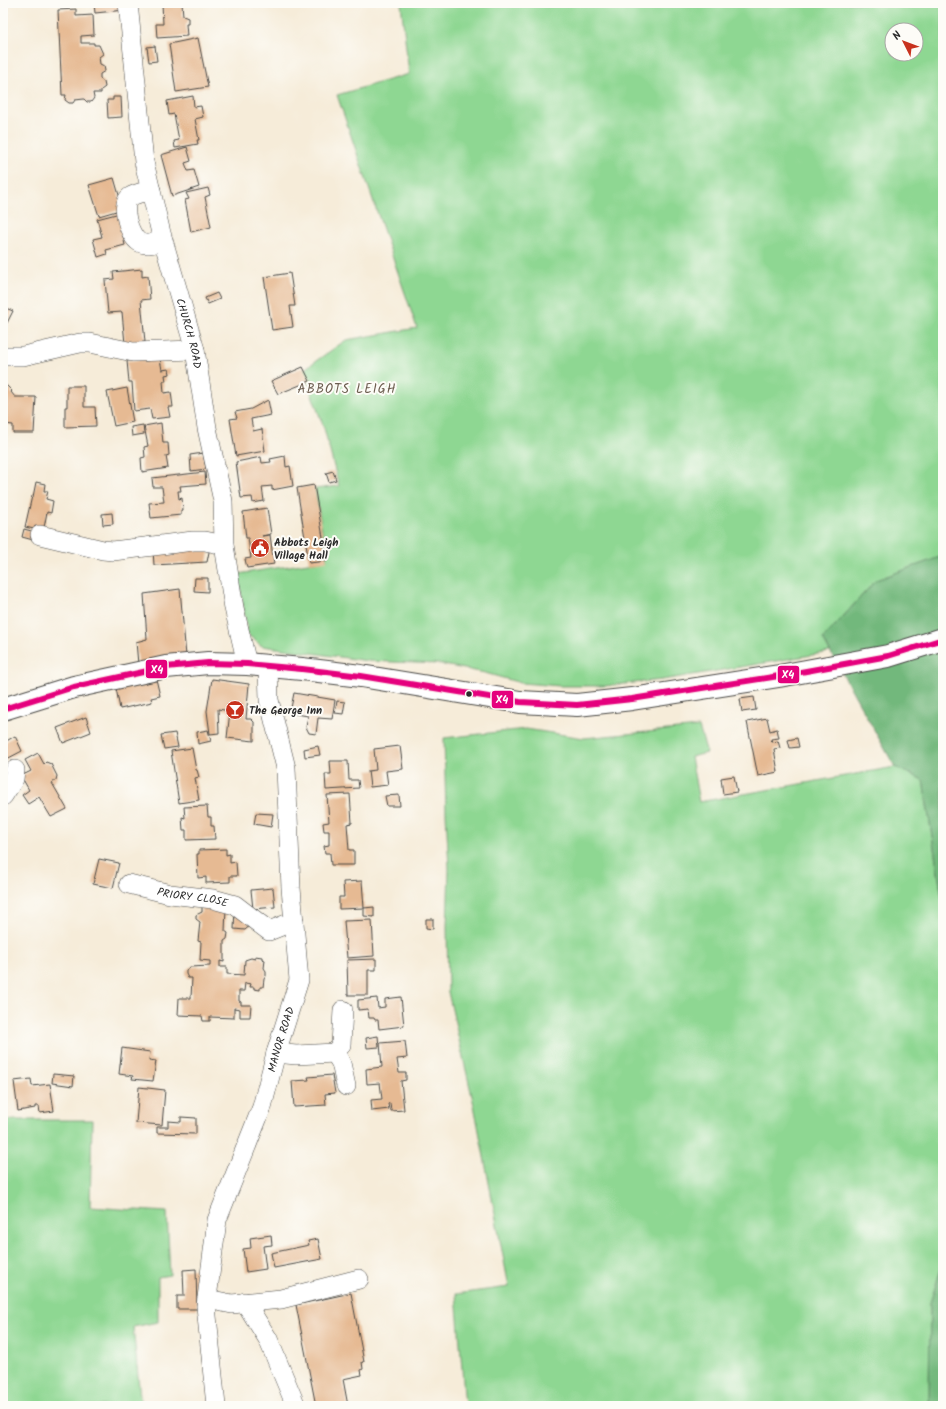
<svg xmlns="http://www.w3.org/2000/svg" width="946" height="1409" font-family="Kalam,sans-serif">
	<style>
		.green { fill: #8ed792; stroke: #5c815e; fill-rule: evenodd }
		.forest { fill: #72b87c; stroke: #4e7254 }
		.building { fill: #e6ba93 }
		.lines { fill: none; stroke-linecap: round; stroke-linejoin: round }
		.minor-casing { stroke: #494845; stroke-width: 20 }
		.major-casing { stroke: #494845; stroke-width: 24 }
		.minor { stroke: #fff; stroke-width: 19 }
		.major { stroke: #fff; stroke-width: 22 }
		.bus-1-casing { stroke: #fdfcf7; stroke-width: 9 }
		.bus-1 { stroke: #e5007d; stroke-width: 6 }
		.bus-dot { fill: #2b2b2b; stroke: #fdfcf7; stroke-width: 1.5 }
		.labels { text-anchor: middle; stroke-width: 4; stroke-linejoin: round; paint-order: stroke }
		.street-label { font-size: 11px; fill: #2b2b2b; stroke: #fdfcf7 }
		.poi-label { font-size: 11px; font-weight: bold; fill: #2b2b2b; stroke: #fdfcf7; text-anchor: start }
		.quarter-label { font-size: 13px; letter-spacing: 1px; fill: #6c5d4f; stroke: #fdfcf7 }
		.line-badge { stroke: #fdfcf7; stroke-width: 1.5 }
		.badge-label { font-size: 11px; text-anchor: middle; font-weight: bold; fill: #fff }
	</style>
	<rect width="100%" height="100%" fill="#fdfcf7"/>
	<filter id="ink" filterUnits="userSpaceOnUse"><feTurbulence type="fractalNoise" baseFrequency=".025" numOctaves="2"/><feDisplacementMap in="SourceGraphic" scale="8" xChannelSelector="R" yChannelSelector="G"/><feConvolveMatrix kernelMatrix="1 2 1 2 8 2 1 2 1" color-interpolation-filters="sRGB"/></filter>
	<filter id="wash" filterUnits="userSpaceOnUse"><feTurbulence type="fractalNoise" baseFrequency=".012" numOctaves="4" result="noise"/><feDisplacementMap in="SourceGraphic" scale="16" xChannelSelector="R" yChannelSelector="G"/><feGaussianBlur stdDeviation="0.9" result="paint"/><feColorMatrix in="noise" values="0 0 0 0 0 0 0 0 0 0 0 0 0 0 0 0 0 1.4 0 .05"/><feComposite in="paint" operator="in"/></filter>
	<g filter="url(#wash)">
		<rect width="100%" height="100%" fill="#f6ecd9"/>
		<g class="green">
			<path d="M401 3H943V556L876 580 823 639 830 652 662 680 605 686H560L521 683 485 673 439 664 368 661 262 646 248 635 238 574 327 560 315 489 339 486 324 428 303 370 346 340 417 328 337 95 409 74ZM892 30H916V54H892Z"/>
			<polygon points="699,727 707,753 691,757 699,802 895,767 923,780 943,904 943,1263 930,1303 929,1406 465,1406 456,1294 509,1287 474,1105 448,992 447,926 449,869 446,813 444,738 526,729 584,738"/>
			<polygon points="3,1120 92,1120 90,1207 167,1212 170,1275 158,1277 158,1322 133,1327 141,1406 3,1406"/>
		</g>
		<g class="forest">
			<polygon points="943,556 943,904 923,780 895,767 823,639 876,580"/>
			<polygon points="943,1263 943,1406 929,1406 930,1303"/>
		</g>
		<g id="blocks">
			<g class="building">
				<polygon points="94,3 124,3 125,10 95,13"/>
				<polygon points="162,3 182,3 183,16 188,18 188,24 186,24 187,36 157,38 156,24 163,24"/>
				<polygon points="76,9 76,16 93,15 94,35 81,36 81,43 94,43 94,45 99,45 103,54 99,57 100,64 104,66 105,71 100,74 100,79 104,82 105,87 101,90 101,93 93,93 94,98 91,102 87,102 84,99 75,100 73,103 69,103 65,100 66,95 62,95 58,10"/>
				<polygon points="198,38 208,87 176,92 169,44"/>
				<polygon points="155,46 157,61 149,62 147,47"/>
				<polygon points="193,96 194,107 201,106 203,117 195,119 199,140 197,140 198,144 175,148 174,141 179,140 174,114 169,115 167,101"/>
				<polygon points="113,97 121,97 122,117 108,118 107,100 113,100"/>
				<polygon points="187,147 191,161 185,163 188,171 194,170 199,187 172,196 161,155"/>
				<polygon points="114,178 123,209 99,216 89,185"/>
				<polygon points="208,188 210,195 205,197 211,227 191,232 185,200 189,199 186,193"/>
				<polygon points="120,213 122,232 125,245 106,250 107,254 98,257 93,239 102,237 97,219"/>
				<polygon points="142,269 142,277 148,276 150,299 141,300 145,342 125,344 122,312 108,313 105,280 114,279 113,272"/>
				<polygon points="290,273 295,306 290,306 293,327 272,330 264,277"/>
				<polygon points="217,293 220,299 208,304 205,298"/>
				<polygon points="3,307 13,311 7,323 3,321"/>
				<polygon points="145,359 145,361 160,359 162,370 169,369 170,374 165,375 166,381 163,381 164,393 171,392 173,407 168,407 170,417 152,419 150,409 134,411 132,382 129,382 127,361"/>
				<polygon points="303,367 310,381 278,394 271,381"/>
				<polygon points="3,383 4,384 4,383 12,391 11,392 15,397 36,397 34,433 13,433 13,425 5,424 6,427 3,427"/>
				<polygon points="67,386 84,386 84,407 95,407 96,426 65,427 65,407 67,407"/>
				<polygon points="127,388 133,422 114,426 107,392"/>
				<polygon points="268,400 271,415 251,419 253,431 262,429 265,451 236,456 230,419 237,418 235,412 251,409"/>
				<polygon points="161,423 163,443 168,443 169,455 166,456 168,468 142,472 141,458 145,457 144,447 148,446 144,426"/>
				<polygon points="143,425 144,434 132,436 131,427"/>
				<polygon points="203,453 206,469 191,471 190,455"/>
				<polygon points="285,456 286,467 290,466 293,486 272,490 272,486 262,487 264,501 253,503 252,497 241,498 236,462 261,457 262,463 271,462 270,459"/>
				<polygon points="333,471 336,480 329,482 326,473"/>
				<polygon points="205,472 206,484 180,486 181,491 178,491 179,499 182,498 183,510 181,510 181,515 151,518 149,503 164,502 162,487 153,487 152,478"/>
				<polygon points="36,482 45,484 44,491 48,491 46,499 53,501 51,513 47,512 44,528 35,526 34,529 25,527 32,496 33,497"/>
				<polygon points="314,485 327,561 309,563 297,488"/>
				<polygon points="267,508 271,534 262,536 270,535 274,564 247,568 245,559 251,558 248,538 246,538 243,512"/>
				<polygon points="112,513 113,524 103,525 102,514"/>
				<polygon points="24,529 35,532 33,540 22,537"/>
				<polygon points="210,547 207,562 154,565 153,550"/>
				<polygon points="195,578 208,578 208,592 194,591"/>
				<polygon points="180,589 186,656 138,664 136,642 147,639 144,594"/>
				<polygon points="156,679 160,696 151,698 152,702 120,709 116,688"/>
				<polygon points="212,679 249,684 246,719 251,719 254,722 254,741 227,738 230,711 218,709 219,733 210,734 207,711"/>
				<polygon points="294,693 335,700 332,719 318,718 316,734 309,733 306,727 308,716 290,713"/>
				<polygon points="754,697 756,710 742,712 740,699"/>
				<polygon points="337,701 345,702 343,714 335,713"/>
				<polygon points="86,717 91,732 63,743 57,728"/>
				<polygon points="767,718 770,731 777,729 779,738 771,739 772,742 778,741 780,748 774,749 778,772 758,776 747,722"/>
				<polygon points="208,730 211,741 198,744 197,732"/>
				<polygon points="175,733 178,747 164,749 161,735"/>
				<polygon points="15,736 22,751 3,761 3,743"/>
				<polygon points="797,738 799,747 790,748 788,740"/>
				<polygon points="318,746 320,755 305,757 304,749"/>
				<polygon points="400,746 403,769 386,771 388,785 370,787 368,771 376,770 374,749"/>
				<polygon points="192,748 196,770 197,770 199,777 195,778 199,800 179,803 171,751"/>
				<polygon points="38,753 44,764 46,762 51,764 57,776 56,780 52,783 67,809 51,817 39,797 28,804 22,795 29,790 21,776 31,771 25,760"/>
				<polygon points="330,761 348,761 349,780 358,780 359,788 326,790 325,774 331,774"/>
				<polygon points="734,776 737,792 723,794 721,778"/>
				<polygon points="350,794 352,823 347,824 349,850 354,850 354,865 331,865 330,853 325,853 324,846 329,845 329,831 324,831 323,823 329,822 327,795"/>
				<polygon points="399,795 400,806 387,806 385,796"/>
				<polygon points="207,806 208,817 211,817 211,826 214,826 215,839 186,840 186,830 183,830 182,817 185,818 184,807"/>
				<polygon points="256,813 273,814 271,827 254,824"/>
				<polygon points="226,849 226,855 230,854 230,863 236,862 237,876 230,876 230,882 206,883 206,877 198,878 197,854 199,854 199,850"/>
				<polygon points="99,859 119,863 113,888 93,884"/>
				<polygon points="362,881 364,908 374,907 374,917 364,916 364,908 339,909 339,897 344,897 343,882"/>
				<polygon points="273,888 275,907 253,909 251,890"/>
				<polygon points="202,904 226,908 225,931 228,933 227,939 224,941 224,962 220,961 220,967 227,967 227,974 244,975 245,960 251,958 255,959 255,956 262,957 262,959 265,960 264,968 266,971 266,976 264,979 263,987 260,987 260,990 254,989 254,987 250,987 251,984 245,983 244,991 239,991 239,1001 241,1002 241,1005 251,1005 250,1017 240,1017 240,1009 234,1008 234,1018 210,1017 210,1021 203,1021 202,1016 178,1015 179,998 191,998 192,978 188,978 186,974 186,970 190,967 210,966 210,961 200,960 201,942 198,941 200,922 196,919 196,915 202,912"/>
				<polygon points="235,909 252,924 245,930 234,929"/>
				<polygon points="426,919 433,919 433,929 426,928"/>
				<polygon points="372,920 374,956 347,958 344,921"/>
				<polygon points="376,959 376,970 368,970 368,995 348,995 347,960"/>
				<polygon points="401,997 404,1026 379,1029 378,1020 375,1020 374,1018 369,1018 368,1009 358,1010 358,1000 377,998 378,1008 385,1007 385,999"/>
				<polygon points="378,1036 379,1047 367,1048 366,1038"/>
				<polygon points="405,1041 407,1058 397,1059 399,1073 406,1073 406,1080 401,1081 404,1110 391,1111 390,1103 388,1104 389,1109 372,1111 371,1100 382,1099 380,1083 367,1084 366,1069 382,1067 380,1043"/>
				<polygon points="122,1048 150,1052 149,1060 156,1061 153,1081 132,1079 133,1076 119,1074"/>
				<polygon points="53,1074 74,1076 73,1086 52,1083"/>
				<polygon points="332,1075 335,1093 325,1094 326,1105 294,1107 292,1081 309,1080 308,1077"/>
				<polygon points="31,1079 32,1086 50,1084 54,1111 40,1113 39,1106 35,1106 35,1108 18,1111 14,1081"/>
				<polygon points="139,1087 165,1090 162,1125 136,1123"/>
				<polygon points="181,1117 196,1118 196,1134 157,1133 157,1127 168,1127 168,1121 181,1122"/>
				<polygon points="271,1235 272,1245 263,1246 266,1269 246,1272 243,1249 251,1248 250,1238"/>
				<polygon points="318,1239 322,1259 274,1268 271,1253 309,1245 308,1241"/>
				<polygon points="196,1269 197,1309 177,1309 177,1296 184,1296 183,1270"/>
				<polygon points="351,1293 364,1362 362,1362 363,1369 361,1370 362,1375 343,1379 348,1406 316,1406 296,1305"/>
			</g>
		</g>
	</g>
	<g filter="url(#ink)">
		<use href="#blocks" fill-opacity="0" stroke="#494845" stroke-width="1"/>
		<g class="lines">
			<defs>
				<g id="minor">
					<path id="s1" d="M128 3 144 162 161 233 195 350 207 428 223 501 224 545 234 608 247 664"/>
					<path d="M151 190C144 192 136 193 130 197 120 205 129 236 139 242 145 246 156 243 163 241"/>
					<polyline points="3,356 23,356 80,343 90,343 133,352 195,350"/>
					<polyline points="40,535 103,550 113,551 193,541 205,541 224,545"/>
					<polyline points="3,796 14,779 15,770"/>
					<path id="s2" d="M129 884 170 894 213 899 235 905 269 931 294 921"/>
					<polyline points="343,1010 341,1045 335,1053 341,1063 346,1086"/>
					<polyline points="276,1053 296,1055 335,1053"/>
					<polyline points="207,1299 232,1304 281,1299 359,1279"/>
					<polyline points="245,1302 268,1339 296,1406"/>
					<path id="s3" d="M216 1406 206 1306 217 1220 262 1107 276 1053 299 980 291 888 286 768 269 700 268 666"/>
				</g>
				<polyline id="major" points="3,709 74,687 166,667 208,663 247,664 302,669 361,676 520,702 577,705 632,699 779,676 888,656 943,639"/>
			</defs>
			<use href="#minor" class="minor-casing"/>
			<use href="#major" class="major-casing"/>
			<use href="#minor" class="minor"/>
			<use href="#major" class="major"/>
			<defs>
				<polyline id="bus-1" points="3,709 74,687 166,667 208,663 247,664 302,669 361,676 520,702 577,705 632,699 779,676 888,656 943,639"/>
			</defs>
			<use href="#bus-1" class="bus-1-casing"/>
			<use href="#bus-1" class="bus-1"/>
		</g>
	</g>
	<defs>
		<symbol id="civic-disc" viewBox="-11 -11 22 22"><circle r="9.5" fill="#c8321e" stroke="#fdfcf7"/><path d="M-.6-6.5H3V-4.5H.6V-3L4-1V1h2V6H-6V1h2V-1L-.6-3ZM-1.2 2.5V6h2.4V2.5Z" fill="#fff"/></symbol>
		<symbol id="bar-disc" viewBox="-11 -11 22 22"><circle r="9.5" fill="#c8321e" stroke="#fdfcf7"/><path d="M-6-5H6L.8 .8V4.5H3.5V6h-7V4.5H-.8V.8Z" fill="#fff"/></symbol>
	</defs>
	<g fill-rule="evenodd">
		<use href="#civic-disc" x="249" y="537" width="22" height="22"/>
		<use href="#bar-disc" x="224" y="699" width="22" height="22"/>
	</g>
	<circle class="bus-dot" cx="469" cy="694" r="3.5"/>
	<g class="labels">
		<g class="street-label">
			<text dy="4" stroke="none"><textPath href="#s1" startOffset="337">CHURCH ROAD</textPath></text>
			<text dy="4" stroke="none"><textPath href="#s2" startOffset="65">PRIORY CLOSE</textPath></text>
			<text dy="4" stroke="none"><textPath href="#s3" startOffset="379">MANOR ROAD</textPath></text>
		</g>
		<g class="poi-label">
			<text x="274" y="546">Abbots Leigh<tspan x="274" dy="13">Village Hall</tspan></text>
			<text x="249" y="714">The George Inn</text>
		</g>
		<g class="quarter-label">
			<text x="347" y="393">ABBOTS LEIGH</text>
		</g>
	</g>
	<g class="line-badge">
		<rect x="145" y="659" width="23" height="20" rx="4" fill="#e5007d"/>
		<rect x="777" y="665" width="23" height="19" rx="4" fill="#e5007d"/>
		<rect x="491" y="690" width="23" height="19" rx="4" fill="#e5007d"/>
	</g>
	<g class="badge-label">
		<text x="157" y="673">X4</text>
		<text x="788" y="678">X4</text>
		<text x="502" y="703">X4</text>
	</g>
	<rect width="946" height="1409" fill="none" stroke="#fdfcf7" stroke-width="16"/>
	<g transform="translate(904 42) rotate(312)"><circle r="19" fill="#fdfcf7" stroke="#a9a8a5"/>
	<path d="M0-3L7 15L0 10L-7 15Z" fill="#c8321e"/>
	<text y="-6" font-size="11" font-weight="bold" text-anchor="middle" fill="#2b2b2b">N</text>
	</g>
</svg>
